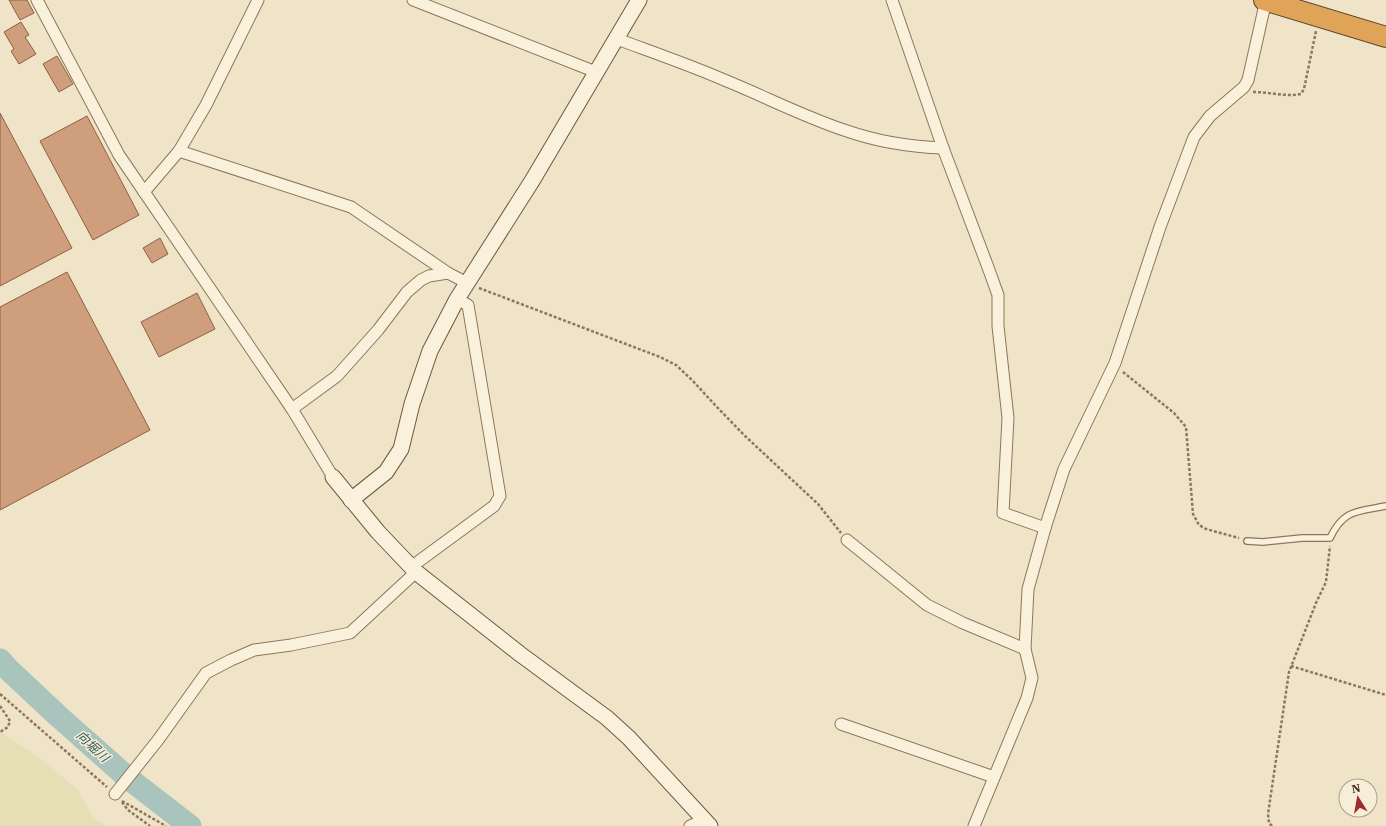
<svg xmlns="http://www.w3.org/2000/svg" width="1386" height="826" font-family="'IBM Plex Serif','Noto Sans JP',serif">
	<style>
		.farmland { fill: #e6deb5 }
		.lines { fill: none; stroke-linecap: round; stroke-linejoin: round }
		.river { stroke: #a9c4bc; stroke-width: 23 }
		.building { fill: #cf9f7d; stroke: #8d5f41 }
		.lane-casing { stroke: #8d765c; stroke-width: 8 }
		.street-casing { stroke: #8d765c; stroke-width: 13 }
		.secondary-casing { stroke: #6f573f; stroke-width: 17 }
		.highway-casing { stroke: #5b4430; stroke-width: 22 }
		.path { stroke: #8d765c; stroke-width: 2.5; stroke-dasharray: 3 2; stroke-linecap: butt }
		.lane { stroke: #faf1dc; stroke-width: 5.5 }
		.street { stroke: #faf1dc; stroke-width: 11 }
		.secondary { stroke: #faf1dc; stroke-width: 15 }
		.highway { stroke: #e0a458; stroke-width: 20 }
		.labels { text-anchor: middle; stroke-width: 3; stroke-linejoin: round; paint-order: stroke }
		.water-label { font-size: 13px; font-style: italic; fill: #2f5d5a; stroke: #f7eed8 }
	</style>
	<rect width="100%" height="100%" fill="#f0e4c8"/>
	<polygon class="farmland" points="0,732 40,758 78,790 93,818 107,826 0,826"/>
	<g class="lines">
		<polyline class="river" points="0,660 9,670 57,715 128,778 190,826"/>
	</g>
	<g class="building">
		<polygon points="9,0 27,0 34,13 20,20"/>
		<polygon points="21,22 29,35 25,37 36,54 19,64 11,51 14,49 4,32"/>
		<polygon points="57,56 73,84 59,92 43,64"/>
		<polygon points="0,113 72,248 0,286"/>
		<polygon points="87,116 139,215 93,240 40,141"/>
		<polygon points="160,238 168,254 152,263 143,248"/>
		<polygon points="67,272 150,430 0,510 0,307"/>
		<polygon points="197,293 215,329 159,357 141,322"/>
	</g>
	<g class="lines">
		<defs>
			<path id="lane" d="M1247 541 1263 542 1302 538H1330C1344 509 1357 512 1386 506"/>
			<g id="street">
				<polyline points="37,0 119,155 292,409 333,477"/>
				<polyline points="413,0 596,72"/>
				<polyline points="892,0 943,148 989,270 998,295 998,326 1008,418 1003,513 1045,528"/>
				<path d="M617 39C652 52 687 64 722 79 764 96 804 117 847 131 876 141 912 147 943 148"/>
				<polyline points="179,151 351,207 448,273"/>
				<polyline points="144,192 179,151 206,105 258,0"/>
				<polyline points="292,409 337,376 378,330 407,292 421,280 429,276 448,273 467,283"/>
				<polyline points="847,540 927,605 963,623 1025,649"/>
				<polyline points="411,567 494,506 500,496 468,305 457,299"/>
				<polyline points="841,724 994,777"/>
				<polyline points="115,794 158,740 206,673 231,660 254,650 291,645 350,633 416,572"/>
				<polyline points="690,826 704,820"/>
				<polyline points="974,826 1027,698 1032,678 1025,649 1028,589 1045,528 1064,469 1115,363 1160,227 1194,137 1210,116 1244,87 1248,80 1266,0"/>
			</g>
			<g id="secondary">
				<polyline points="333,477 378,532 416,572 520,654 607,718 629,738 710,826"/>
				<polyline points="351,500 386,472 401,449 412,404 430,351 457,299 532,181 639,0"/>
			</g>
			<polyline id="highway" points="1264,0 1386,37"/>
		</defs>
		<use href="#lane" class="lane-casing"/>
		<use href="#street" class="street-casing"/>
		<use href="#secondary" class="secondary-casing"/>
		<use href="#highway" class="highway-casing"/>
		<g class="path">
			<path d="M1253 92C1270 92 1285 97 1301 94L1304 89 1316 31"/>
			<polyline points="479,288 660,357 676,365 692,380 715,405 745,436 818,504 841,533"/>
			<polyline points="1123,372 1174,413 1186,427 1193,514 1199,525 1206,529 1239,538"/>
			<polyline points="1291,666 1386,695"/>
			<polyline points="0,694 107,787"/>
			<polyline points="0,706 10,721 8,727 0,732"/>
			<polyline points="122,801 166,826"/>
			<polyline points="122,802 128,810 150,826"/>
			<polyline points="1272,826 1269,823 1268,814 1289,672 1316,603 1326,582 1330,546"/>
		</g>
		<use href="#lane" class="lane"/>
		<use href="#street" class="street"/>
		<use href="#secondary" class="secondary"/>
		<use href="#highway" class="highway"/>
	</g>
	<g class="labels">
		<g class="water-label">
			<text transform="translate(93 746) rotate(43)" y="5">向堀川</text>
		</g>
	</g>
	<g transform="translate(1358 798) rotate(349)"><circle r="19" fill="#f7eed8" stroke="#ada18e"/>
	<path d="M0-3L7 15L0 10L-7 15Z" fill="#9e2a2b"/>
	<text y="-6" font-size="11" font-weight="bold" text-anchor="middle" fill="#3d2e20">N</text>
	</g>
</svg>
